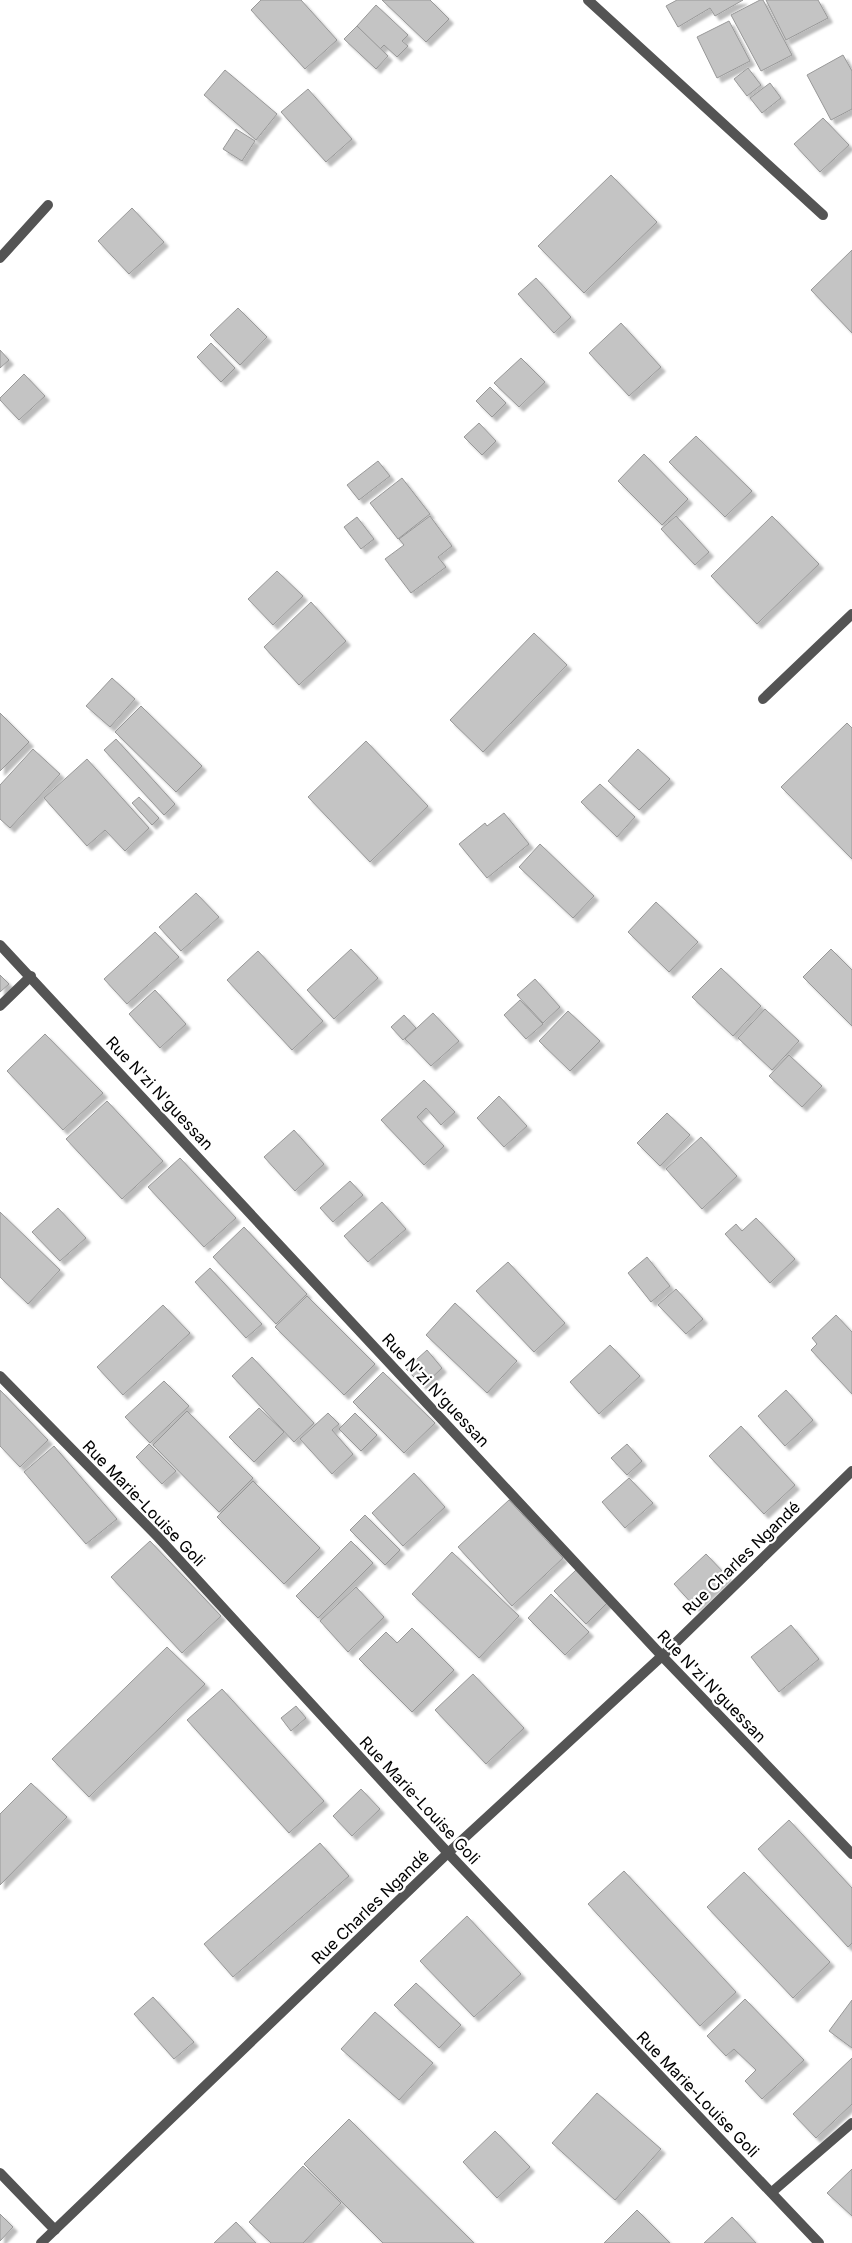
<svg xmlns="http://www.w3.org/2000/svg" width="852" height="2243" font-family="Inter,sans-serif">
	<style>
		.building { fill: #c4c4c4; stroke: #989898; filter: url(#shadow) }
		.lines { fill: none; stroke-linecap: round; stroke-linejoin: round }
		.street { stroke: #545454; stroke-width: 10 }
		.labels { text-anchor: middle; stroke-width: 4.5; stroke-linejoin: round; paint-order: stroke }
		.street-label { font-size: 16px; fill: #000; stroke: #fff }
	</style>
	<defs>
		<filter id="shadow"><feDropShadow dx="4.5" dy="4.5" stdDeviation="1" flood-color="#0004"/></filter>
	</defs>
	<rect width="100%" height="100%" fill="#fff"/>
	<g class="building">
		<polygon points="261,0 301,0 337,40 305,69 251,10"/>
		<polygon points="382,0 430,0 449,19 426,42"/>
		<polygon points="677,0 743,0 715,16 710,8 678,27 666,6"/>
		<polygon points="760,0 763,0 792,55 761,71 731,15"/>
		<polygon points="766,0 818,0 828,18 786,40"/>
		<polygon points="376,5 408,35 402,41 408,46 397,57 384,45 380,49 357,26"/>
		<polygon points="729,21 750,61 717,78 697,37"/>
		<polygon points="357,26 388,56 376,69 344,39"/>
		<polygon points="843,55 852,71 852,109 831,120 807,75"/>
		<polygon points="748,68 761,85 747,96 734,79"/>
		<polygon points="225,70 277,114 256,140 204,95"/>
		<polygon points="770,83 781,98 762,113 750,98"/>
		<polygon points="308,89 352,139 326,162 281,112"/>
		<polygon points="823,118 849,145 820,172 794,144"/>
		<polygon points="236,129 255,141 242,161 223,149"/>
		<polygon points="611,175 657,222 584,293 538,246"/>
		<polygon points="132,208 164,242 129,274 98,241"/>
		<polygon points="852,250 852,333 811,290"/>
		<polygon points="536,278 571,317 554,333 518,294"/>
		<polygon points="238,308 267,337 240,365 210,335"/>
		<polygon points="621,323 661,367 629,396 589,353"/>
		<polygon points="211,343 235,368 221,382 197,357"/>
		<polygon points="0,350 9,360 0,368"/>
		<polygon points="521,358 545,382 519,407 494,383"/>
		<polygon points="24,374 45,396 19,420 0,400 0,398"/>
		<polygon points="490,387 506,403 492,417 476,401"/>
		<polygon points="479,423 496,441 482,455 464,437"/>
		<polygon points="696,436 752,491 725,517 669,462"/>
		<polygon points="644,454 688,499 662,525 618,481"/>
		<polygon points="378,461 390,476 359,500 347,485"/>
		<polygon points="402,478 430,514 398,539 370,503"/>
		<polygon points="430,516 452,546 438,557 446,567 411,593 385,559 404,545 399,539"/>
		<polygon points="676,516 709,552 695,565 661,529"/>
		<polygon points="772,516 819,564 757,624 711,576"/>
		<polygon points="357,517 374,539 361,549 344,527"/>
		<polygon points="277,571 303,596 273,625 248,599"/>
		<polygon points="311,602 346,641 299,685 264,647"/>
		<polygon points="534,633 567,665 483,752 450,720"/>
		<polygon points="112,678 135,699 110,727 86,706"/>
		<polygon points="141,706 202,766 176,792 115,732"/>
		<polygon points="0,713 29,742 0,771"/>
		<polygon points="847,723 852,728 852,859 781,787"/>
		<polygon points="116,739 175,804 164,815 104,750"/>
		<polygon points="366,741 428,806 370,862 308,797"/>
		<polygon points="33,749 60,774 10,828 0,819 0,785"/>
		<polygon points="638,749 670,779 639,810 608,781"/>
		<polygon points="87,759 149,828 125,851 105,830 87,846 44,798"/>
		<polygon points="600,784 635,817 617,837 581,802"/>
		<polygon points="139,797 159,818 152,825 132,803"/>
		<polygon points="504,813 529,844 487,878 459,844 485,823 487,826"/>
		<polygon points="540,844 594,896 573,918 519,867"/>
		<polygon points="196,893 219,917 181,951 159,927"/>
		<polygon points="656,902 698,942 669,972 628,932"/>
		<polygon points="155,932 179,957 127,1004 104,979"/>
		<polygon points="351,949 378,978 334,1019 307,990"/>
		<polygon points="831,949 852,970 852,1026 803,977"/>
		<polygon points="258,951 323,1021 292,1050 227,980"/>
		<polygon points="721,968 761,1006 733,1036 692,997"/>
		<polygon points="0,975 9,984 0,992"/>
		<polygon points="535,979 560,1007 543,1023 517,995"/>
		<polygon points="155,990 186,1024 160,1048 129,1014"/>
		<polygon points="520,1000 543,1024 526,1039 504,1015"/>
		<polygon points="765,1009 799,1041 772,1070 738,1038"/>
		<polygon points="568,1011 600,1041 570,1071 539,1041"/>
		<polygon points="433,1013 459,1041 431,1066 405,1039"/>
		<polygon points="404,1015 416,1028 403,1040 391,1027"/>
		<polygon points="45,1034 103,1093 63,1130 7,1071"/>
		<polygon points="789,1055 822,1086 802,1107 769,1076"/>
		<polygon points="424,1080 455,1112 441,1125 426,1108 417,1117 444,1146 424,1165 381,1120"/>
		<polygon points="499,1096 527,1126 504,1147 477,1118"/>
		<polygon points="107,1101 163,1161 122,1199 66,1139"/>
		<polygon points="667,1113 690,1135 660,1166 637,1143"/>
		<polygon points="294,1130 324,1164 295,1191 264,1157"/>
		<polygon points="701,1137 737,1176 702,1209 666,1169"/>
		<polygon points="180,1158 236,1218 204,1247 148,1187"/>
		<polygon points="350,1181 363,1195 333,1222 320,1208"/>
		<polygon points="382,1202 406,1229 368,1262 344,1236"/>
		<polygon points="58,1208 86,1238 60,1261 32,1232"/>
		<polygon points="0,1212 60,1270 28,1304 0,1277"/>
		<polygon points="756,1218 795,1259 770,1283 725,1234 736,1224 742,1231"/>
		<polygon points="244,1227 307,1294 276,1324 213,1257"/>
		<polygon points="647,1257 670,1286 651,1302 628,1273"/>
		<polygon points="508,1262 565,1323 534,1352 476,1291"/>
		<polygon points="210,1268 262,1324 246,1338 195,1282"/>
		<polygon points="676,1289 703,1319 686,1334 658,1305"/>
		<polygon points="307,1296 375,1364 344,1395 275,1327"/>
		<polygon points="455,1303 517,1361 487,1393 426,1335"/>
		<polygon points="163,1305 190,1333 123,1395 97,1367"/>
		<polygon points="836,1315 852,1332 852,1394 811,1350 817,1344 812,1338"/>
		<polygon points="610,1345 640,1376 599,1414 570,1382"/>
		<polygon points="427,1350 442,1368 423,1386 406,1369"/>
		<polygon points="252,1357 314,1423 294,1442 232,1376"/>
		<polygon points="383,1372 435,1423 404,1453 353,1402"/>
		<polygon points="164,1381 189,1406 150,1443 125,1417"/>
		<polygon points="0,1390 48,1440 20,1467 0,1446"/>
		<polygon points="786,1390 813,1420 785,1446 758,1416"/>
		<polygon points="259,1408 284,1432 254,1462 229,1437"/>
		<polygon points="187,1411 253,1478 219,1512 153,1445"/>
		<polygon points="328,1413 339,1424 332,1430 353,1454 332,1474 300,1439"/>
		<polygon points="355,1413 377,1435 361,1451 339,1429"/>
		<polygon points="741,1426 795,1485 764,1514 709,1456"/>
		<polygon points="149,1444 176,1471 162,1484 136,1457"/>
		<polygon points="627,1444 642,1461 627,1475 611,1458"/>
		<polygon points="54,1446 117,1519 86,1544 24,1472"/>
		<polygon points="414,1473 445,1507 403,1546 372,1513"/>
		<polygon points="629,1478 653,1503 625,1528 602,1502"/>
		<polygon points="253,1481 320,1548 284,1584 217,1517"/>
		<polygon points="509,1500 563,1558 512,1606 458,1547"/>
		<polygon points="365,1515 400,1550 385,1565 350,1530"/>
		<polygon points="150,1541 221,1616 182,1653 111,1577"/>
		<polygon points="351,1541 373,1563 318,1618 296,1596"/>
		<polygon points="452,1552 519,1616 479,1658 412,1594"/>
		<polygon points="706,1554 727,1576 695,1607 674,1584"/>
		<polygon points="576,1570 608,1602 586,1624 554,1591"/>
		<polygon points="356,1587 384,1617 348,1652 320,1621"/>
		<polygon points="551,1594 589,1632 565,1655 528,1618"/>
		<polygon points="791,1625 819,1659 779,1692 751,1657"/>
		<polygon points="412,1628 454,1670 412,1712 359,1659 386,1632 397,1643"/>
		<polygon points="167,1647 205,1684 89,1797 52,1759"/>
		<polygon points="473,1674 524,1728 486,1764 435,1710"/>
		<polygon points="222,1689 324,1801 289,1833 187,1720"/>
		<polygon points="296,1706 306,1718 291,1731 281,1718"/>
		<polygon points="31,1783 67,1817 0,1885 0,1814"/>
		<polygon points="361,1789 380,1809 352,1836 333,1816"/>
		<polygon points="789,1820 852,1888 852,1943 848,1947 758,1849"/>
		<polygon points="320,1843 349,1876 233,1977 204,1944"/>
		<polygon points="624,1871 736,1992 700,2026 588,1904"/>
		<polygon points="744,1872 830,1962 793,1998 707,1907"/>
		<polygon points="467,1916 521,1974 474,2017 420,1961"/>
		<polygon points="416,1983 461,2025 439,2048 394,2005"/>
		<polygon points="153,1997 194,2042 174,2059 134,2014"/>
		<polygon points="745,1999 804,2060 762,2099 745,2081 756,2070 734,2049 726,2056 707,2036"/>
		<polygon points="852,2000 852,2048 829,2031"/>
		<polygon points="375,2012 433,2063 399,2100 341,2049"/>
		<polygon points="852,2058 852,2104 816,2138 793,2114"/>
		<polygon points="597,2093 661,2149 615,2200 552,2143"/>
		<polygon points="349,2119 474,2243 383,2243 304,2164"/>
		<polygon points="495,2131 530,2167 497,2198 463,2162"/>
		<polygon points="303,2166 341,2203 303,2243 271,2243 249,2222"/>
		<polygon points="852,2169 852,2216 827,2193"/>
		<polygon points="637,2210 670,2243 604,2243"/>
		<polygon points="0,2214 13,2227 0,2241"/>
		<polygon points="732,2217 756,2243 704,2243"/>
		<polygon points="236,2222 256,2243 214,2243"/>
	</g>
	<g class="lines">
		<g class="street">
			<polyline points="588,0 823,215"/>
			<polyline points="0,258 48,205"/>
			<polyline points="763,699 852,614"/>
			<polyline points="0,945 662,1656 852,1854"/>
			<polyline points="0,1006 31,976"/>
			<polyline points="0,1376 158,1537 448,1853 819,2243"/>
			<polyline points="0,2173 55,2230"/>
			<polyline points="772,2192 852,2123"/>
			<polyline points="41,2243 448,1853 662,1656 852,1471"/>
		</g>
	</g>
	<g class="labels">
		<g class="street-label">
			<text transform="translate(160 1093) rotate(47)" y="6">Rue N'zi N'guessan</text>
			<text transform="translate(436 1390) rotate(47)" y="6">Rue N'zi N'guessan</text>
			<text transform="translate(144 1503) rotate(46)" y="6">Rue Marie-Louise Goli</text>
			<text transform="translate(741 1558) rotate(-44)" y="6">Rue Charles Ngandé</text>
			<text transform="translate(712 1686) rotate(46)" y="6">Rue N'zi N'guessan</text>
			<text transform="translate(420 1800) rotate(47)" y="6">Rue Marie-Louise Goli</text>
			<text transform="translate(370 1907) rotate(-44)" y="6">Rue Charles Ngandé</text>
			<text transform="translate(698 2094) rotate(46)" y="6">Rue Marie-Louise Goli</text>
		</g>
	</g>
</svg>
